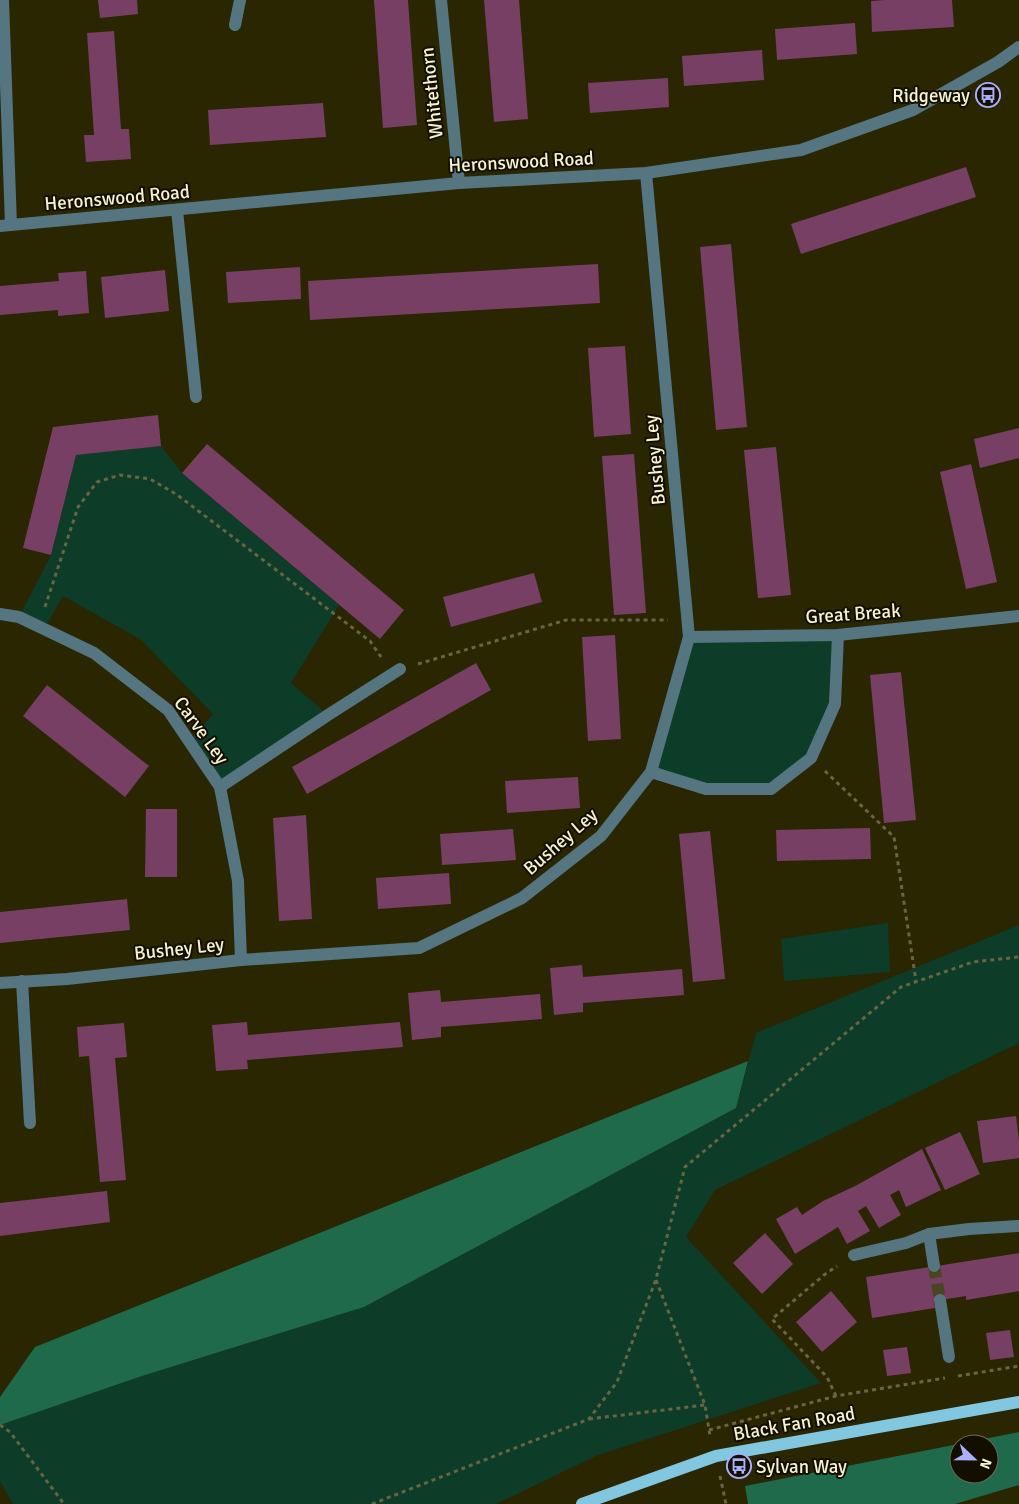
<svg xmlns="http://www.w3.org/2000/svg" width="1019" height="1504" font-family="Signika,sans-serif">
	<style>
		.green { fill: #0d3c29 }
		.forest { fill: #1e6a4b; fill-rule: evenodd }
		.building { fill: #773f63 }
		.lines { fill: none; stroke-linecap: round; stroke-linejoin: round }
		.minor-tunnel { stroke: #494520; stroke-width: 12; stroke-dasharray: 12 6; stroke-linecap: butt }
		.path { stroke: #696541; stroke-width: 3; stroke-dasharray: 4 4; stroke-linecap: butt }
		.minor { stroke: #557581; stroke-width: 12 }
		.major { stroke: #81c7df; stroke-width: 12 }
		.labels { text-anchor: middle; stroke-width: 4; stroke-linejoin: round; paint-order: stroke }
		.street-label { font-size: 19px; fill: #f6f2d0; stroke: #120e00 }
		.poi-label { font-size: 19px; fill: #f6f2d0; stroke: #120e00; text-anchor: end }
	</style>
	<rect width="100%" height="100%" fill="#2a2601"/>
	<g class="green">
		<polygon points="161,446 182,473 339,605 291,683 328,715 220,787 189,741 213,714 140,639 63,596 44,629 19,617 51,555 76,455"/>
		<polygon points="838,635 835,704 811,758 771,789 706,789 651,772 689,637"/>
		<polygon points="888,923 890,972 784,981 781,939"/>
		<polygon points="1019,925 1019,1043 715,1190 686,1237 821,1383 598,1455 496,1504 13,1504 0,1481 0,1425 139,1377 364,1307 736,1108 756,1033"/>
	</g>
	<g class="forest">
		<polygon points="748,1061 736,1108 364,1307 139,1377 0,1425 0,1397 35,1347"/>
		<path d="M1019 1432V1485L955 1504H748L745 1486ZM959 1444H989V1474H959Z"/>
	</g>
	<g class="building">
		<polygon points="98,0 137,0 138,14 100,18"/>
		<polygon points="374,0 408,0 417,125 383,128"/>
		<polygon points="484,0 519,0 528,119 494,122"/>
		<polygon points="885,0 952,0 954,27 872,32 871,1"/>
		<polygon points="855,23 857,54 777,60 775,29"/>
		<polygon points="114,31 121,129 129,129 131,159 86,162 84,135 94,135 87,33"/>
		<polygon points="762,50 764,80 684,86 682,56"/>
		<polygon points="668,78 669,107 590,113 588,83"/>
		<polygon points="323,103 326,137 210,145 208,110"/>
		<polygon points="966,167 976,197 801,254 791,224"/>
		<polygon points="731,244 747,427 716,430 700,247"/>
		<polygon points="598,264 600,303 310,320 308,281"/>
		<polygon points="300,267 301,299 228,303 226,272"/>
		<polygon points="165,270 169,311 105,318 101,277"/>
		<polygon points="86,271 89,313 58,316 58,310 0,315 0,286 59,281 58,273"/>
		<polygon points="625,346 631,434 594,437 588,348"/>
		<polygon points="158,415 161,446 76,455 51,555 23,548 53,427"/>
		<polygon points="1019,428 1019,458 980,468 974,439"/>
		<polygon points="207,444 404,610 380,639 182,473"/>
		<polygon points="776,447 791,595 758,598 744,450"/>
		<polygon points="634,454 646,613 614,615 602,456"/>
		<polygon points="971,464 997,582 966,589 940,472"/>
		<polygon points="534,573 542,602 451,627 443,597"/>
		<polygon points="615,635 621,739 588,741 582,637"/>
		<polygon points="476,663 491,690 307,794 292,767"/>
		<polygon points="901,672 916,820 884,823 870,675"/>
		<polygon points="47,685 149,766 125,797 23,716"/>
		<polygon points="578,777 580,808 507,813 505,781"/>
		<polygon points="146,809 177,809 177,877 145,877"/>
		<polygon points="306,815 312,919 279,921 273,818"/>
		<polygon points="870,828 871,859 777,861 776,830"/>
		<polygon points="513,829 516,860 442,865 440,834"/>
		<polygon points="710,831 725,979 693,982 679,834"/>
		<polygon points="449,873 451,904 378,909 376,878"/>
		<polygon points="127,899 130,930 0,943 0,912"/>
		<polygon points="582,965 583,977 682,969 684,995 583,1003 583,1012 554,1015 550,968"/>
		<polygon points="440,990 441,1002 540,994 542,1019 441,1027 441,1037 412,1040 408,993"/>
		<polygon points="247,1022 248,1035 400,1022 403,1047 247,1060 248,1069 216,1071 212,1025"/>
		<polygon points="124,1023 127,1057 115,1058 126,1180 100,1182 89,1056 79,1057 77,1027"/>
		<polygon points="1016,1116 1019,1140 1019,1158 983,1163 977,1121"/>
		<polygon points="960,1132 980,1174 945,1190 925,1148"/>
		<polygon points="922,1149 941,1190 906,1207 899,1190 890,1195 901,1215 879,1228 866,1206 858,1211 870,1231 847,1244 838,1227 795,1254 776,1219 797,1207 802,1215 823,1201 855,1186"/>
		<polygon points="107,1191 110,1222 0,1236 0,1203"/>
		<polygon points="765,1233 793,1264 762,1294 733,1263"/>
		<polygon points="1019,1253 1019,1291 966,1300 966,1296 934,1301 935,1308 872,1318 866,1277"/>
		<polygon points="831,1291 857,1322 822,1352 796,1322"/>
		<polygon points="1010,1330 1014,1357 990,1360 986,1333"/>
		<polygon points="907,1347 911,1373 887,1376 883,1350"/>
	</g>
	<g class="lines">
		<polyline class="minor-tunnel" points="934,1266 940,1300"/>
		<g class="path">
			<polyline points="45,607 78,507 97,482 120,475 150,479 176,494 370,641 381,657"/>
			<polyline points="418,664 566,620 668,620"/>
			<polyline points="825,771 894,837 916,981"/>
			<polyline points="656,1280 705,1405 710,1436"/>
			<polyline points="958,1376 1019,1366"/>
			<polyline points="836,1396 827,1377 772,1319 824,1275 837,1266"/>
			<polyline points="589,1419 705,1405"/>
			<polyline points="0,1425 10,1432 64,1504"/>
			<polyline points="709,1430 836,1396 945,1378"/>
			<polyline points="720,1476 726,1504"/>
			<polyline points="372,1504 589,1419 617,1382 656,1279 685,1167 901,987 973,962 1019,957"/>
		</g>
		<g class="minor">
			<polyline points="3,0 11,225"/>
			<polyline points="441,0 459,183"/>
			<polyline points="235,25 240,0"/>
			<polyline points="177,210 196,397"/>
			<polyline points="0,226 459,183 646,173 801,150 913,110 998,62 1019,47"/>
			<polyline points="0,614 19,617 94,653 168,710 220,787 238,881 241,960"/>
			<polyline points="689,637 838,635 1019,616"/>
			<polyline points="651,772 706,789 771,789 811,758 835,704 838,635"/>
			<polyline points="220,787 328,715 400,669"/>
			<polyline points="22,981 30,1123"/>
			<polyline points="0,983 67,979 241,960 419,948 522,898 601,836 651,772 689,637 646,173"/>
			<polyline points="929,1234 934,1266"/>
			<polyline points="854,1255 906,1243 929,1234 969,1229 1019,1226"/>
			<polyline points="940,1300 949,1357"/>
		</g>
		<polyline class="major" points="582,1504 716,1456 1019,1402"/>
	</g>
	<defs>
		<symbol id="bus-ring" viewBox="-11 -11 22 22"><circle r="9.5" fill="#120e00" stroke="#acaffb" stroke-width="1.5"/><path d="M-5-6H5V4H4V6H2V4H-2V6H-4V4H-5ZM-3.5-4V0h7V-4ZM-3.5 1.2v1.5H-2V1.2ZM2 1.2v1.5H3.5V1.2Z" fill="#acaffb"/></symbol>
	</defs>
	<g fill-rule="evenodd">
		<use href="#bus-ring" x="974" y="81" width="28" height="28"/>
		<use href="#bus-ring" x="725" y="1452" width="28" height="28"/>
	</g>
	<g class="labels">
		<g class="street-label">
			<text transform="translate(431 93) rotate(-96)" y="7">Whitethorn</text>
			<text transform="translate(521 161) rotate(-3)" y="7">Heronswood Road</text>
			<text transform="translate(117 197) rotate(-5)" y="7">Heronswood Road</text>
			<text transform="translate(654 460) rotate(-95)" y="7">Bushey Ley</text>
			<text transform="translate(853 613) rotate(-4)" y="7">Great Break</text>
			<text transform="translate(202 730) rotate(54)" y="7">Carve Ley</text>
			<text transform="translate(560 841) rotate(-41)" y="7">Bushey Ley</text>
			<text transform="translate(179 948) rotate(-6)" y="7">Bushey Ley</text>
			<text transform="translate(794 1423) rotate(-10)" y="7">Black Fan Road</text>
		</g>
		<g class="poi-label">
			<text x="970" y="102">Ridgeway</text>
			<text x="756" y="1473" text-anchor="start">Sylvan Way</text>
		</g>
	</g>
	<g transform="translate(974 1459) rotate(112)"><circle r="24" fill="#120e00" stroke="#6d6953"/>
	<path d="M0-4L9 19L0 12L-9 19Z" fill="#acaffb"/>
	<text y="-8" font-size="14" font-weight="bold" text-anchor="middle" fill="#f6f2d0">N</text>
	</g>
</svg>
